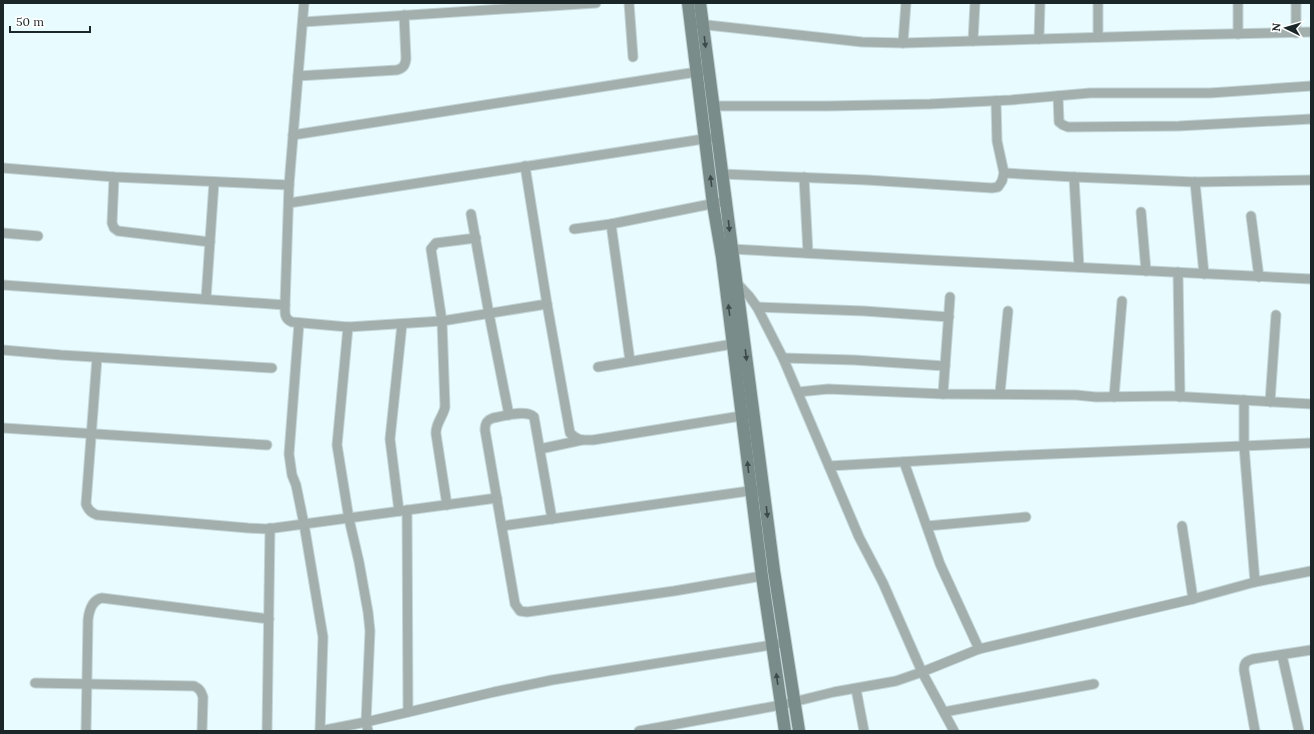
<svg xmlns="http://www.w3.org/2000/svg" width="1314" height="734" font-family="Lora,serif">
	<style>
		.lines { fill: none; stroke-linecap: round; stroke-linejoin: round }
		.minor-casing { stroke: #c3d5d7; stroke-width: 11 }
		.secondary-casing { stroke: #c3d5d7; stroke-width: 14 }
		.minor { stroke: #a2afad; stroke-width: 9 }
		.secondary { stroke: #798c89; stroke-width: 12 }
		.oneway { fill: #3c4a4a }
	</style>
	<rect width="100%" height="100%" fill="#e8fbfe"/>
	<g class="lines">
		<defs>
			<g id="minor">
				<path d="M304 3 289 185 285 305C285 313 284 319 292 322L348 327 442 321 547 304"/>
				<polyline points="629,3 633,57"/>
				<polyline points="303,22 596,3"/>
				<polyline points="698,24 862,42 903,43 1179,35 1311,32"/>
				<polyline points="1296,33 1296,3"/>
				<polyline points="1238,34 1238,3"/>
				<polyline points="1098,37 1098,3"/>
				<polyline points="1039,39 1040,3"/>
				<polyline points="973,41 975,3"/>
				<polyline points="903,43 906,3"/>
				<path d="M298 76 397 70C403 68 405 66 406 59L404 15"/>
				<polyline points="1058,96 1059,122 1063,125 1068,127 1179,126 1311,119"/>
				<polyline points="713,106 828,106 930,104 1011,100 1090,93 1210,93 1311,86"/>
				<polyline points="293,135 703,71"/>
				<path d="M525 166 547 304 570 433C578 441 582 440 593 440L747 415"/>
				<polyline points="3,168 114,177 289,185"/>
				<polyline points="1004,173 1074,177 1195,182 1311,180"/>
				<polyline points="722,174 867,180 992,188 998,187 1002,181 1004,173 997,141 996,101"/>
				<polyline points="114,177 112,223 114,228 118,231 210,242"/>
				<polyline points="804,177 808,253"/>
				<polyline points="1074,177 1079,267"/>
				<polyline points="1195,182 1204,274"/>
				<polyline points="289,203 710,138"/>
				<polyline points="1141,212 1146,271"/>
				<polyline points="471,214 489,314 509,415"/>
				<polyline points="1251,216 1259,277"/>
				<polyline points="611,224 630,361"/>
				<polyline points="574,229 611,224 726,201"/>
				<polyline points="3,233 38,236"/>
				<polyline points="731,249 928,260 1311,279"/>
				<polyline points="1178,272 1180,397"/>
				<polyline points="735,281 749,296 757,307 783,358 859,537 883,583 922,672 954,731"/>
				<polyline points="3,285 285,305"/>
				<polyline points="206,299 214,182"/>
				<polyline points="757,307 864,311 949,317"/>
				<polyline points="299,323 289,454 292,475 296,485 304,524 323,637 320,731"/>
				<polyline points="348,327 337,445 349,519 359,562 368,612 370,631 366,722 368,731"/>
				<polyline points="3,350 61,355 272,368"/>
				<path d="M97 358 86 504C88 510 91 513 97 515L248 528 267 529 497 498"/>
				<polyline points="783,358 854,360 945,366"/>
				<polyline points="598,367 733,344"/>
				<polyline points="798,392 828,389 943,394 1076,395 1096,397 1171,396 1311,404"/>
				<polyline points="1000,393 1008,311"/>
				<polyline points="943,394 950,297"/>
				<polyline points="1114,397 1122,301"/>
				<polyline points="1244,400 1244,446 1255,582"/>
				<polyline points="1270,402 1276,315"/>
				<polyline points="3,428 267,445"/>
				<polyline points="540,449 582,440"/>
				<polyline points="904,462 940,564 979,649"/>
				<polyline points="829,466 1004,456 1311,443"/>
				<path d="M447 505 436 434C435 424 443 417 445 407L442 321 431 249 436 243 476 238"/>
				<polyline points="407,510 408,712"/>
				<polyline points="399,511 390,439 402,324"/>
				<path d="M552 519 534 417C526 409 504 416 493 418 487 420 485 423 485 430L515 604 520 611 527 612 674 591 762 576"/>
				<polyline points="502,526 756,490"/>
				<polyline points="927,526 1026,517"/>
				<polyline points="1182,526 1193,599"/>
				<polyline points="1282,655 1299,731"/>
				<path d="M35 683 194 686C200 689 201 691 203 697L202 731"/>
				<polyline points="856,689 864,731"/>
				<polyline points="944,712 1094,684"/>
				<path d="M86 731 88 620C89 611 92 600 102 598L269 619"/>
				<polyline points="267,731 270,528"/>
				<polyline points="320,731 366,722 494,692 552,680 778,644"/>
				<polyline points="639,731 781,705 834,692 896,681 922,672 979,649 1193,599 1255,582 1311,571"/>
				<path d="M1255 731 1244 670C1244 663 1246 661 1253 659L1311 650"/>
			</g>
			<g id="secondary">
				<polyline points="688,3 713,204 722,257 762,576 785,731"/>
				<polyline points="700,3 774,571 799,731"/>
			</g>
		</defs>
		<use href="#minor" class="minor-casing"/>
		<use href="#secondary" class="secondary-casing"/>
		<use href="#minor" class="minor"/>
		<use href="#secondary" class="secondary"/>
	</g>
	<defs><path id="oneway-solid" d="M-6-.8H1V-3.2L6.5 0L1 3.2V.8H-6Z"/></defs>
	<g class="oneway">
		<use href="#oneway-solid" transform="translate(705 42) rotate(83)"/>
		<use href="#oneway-solid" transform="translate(711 181) rotate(-97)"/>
		<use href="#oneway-solid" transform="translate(729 226) rotate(84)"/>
		<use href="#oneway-solid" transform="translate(729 310) rotate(-97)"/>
		<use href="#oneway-solid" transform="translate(746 355) rotate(83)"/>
		<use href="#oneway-solid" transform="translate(748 467) rotate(-96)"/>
		<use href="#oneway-solid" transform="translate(767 512) rotate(83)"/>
		<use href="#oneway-solid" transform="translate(777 679) rotate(-98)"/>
	</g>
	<rect width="1314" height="734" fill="none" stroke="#1b2628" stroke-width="8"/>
	<g transform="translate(1286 28) rotate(275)" stroke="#ffffff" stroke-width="3" paint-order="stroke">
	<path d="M0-3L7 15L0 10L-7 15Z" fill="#1b2628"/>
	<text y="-6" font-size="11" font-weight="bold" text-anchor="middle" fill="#1b2628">N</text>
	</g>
	<path d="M10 26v6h80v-6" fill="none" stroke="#1b2628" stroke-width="2"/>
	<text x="16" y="26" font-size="12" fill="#1b2628" stroke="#ffffff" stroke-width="3" paint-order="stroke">50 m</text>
</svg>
